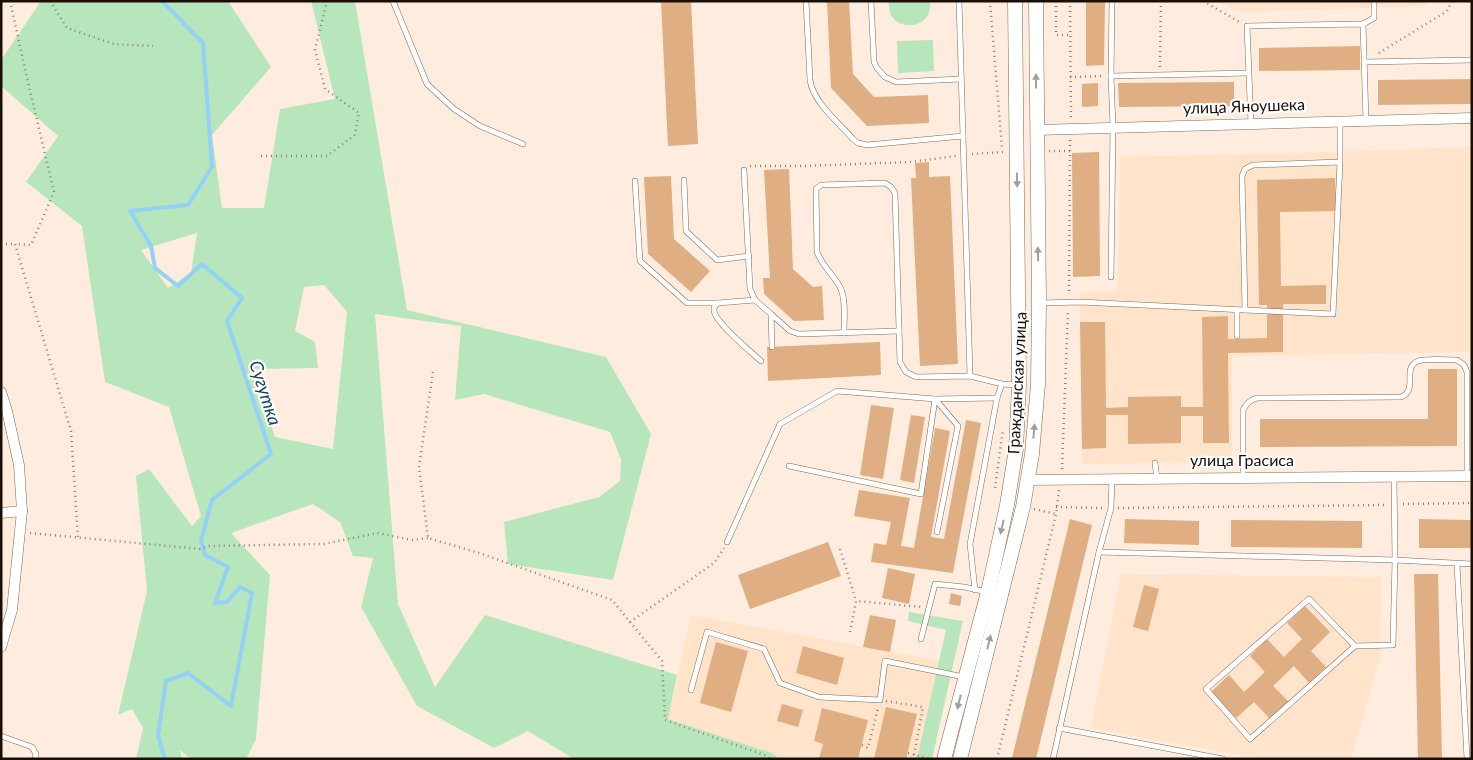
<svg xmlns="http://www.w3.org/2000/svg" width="1473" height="760" font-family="Lato,sans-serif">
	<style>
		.built { fill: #ffe3ca }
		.green { fill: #b7e6bc; fill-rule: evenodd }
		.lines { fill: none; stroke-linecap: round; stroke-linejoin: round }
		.stream { stroke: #93d1f6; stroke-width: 4 }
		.building { fill: #dfaf83 }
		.lane-casing { stroke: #816852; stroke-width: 6 }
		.street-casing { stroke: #816852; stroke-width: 11 }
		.secondary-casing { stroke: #816852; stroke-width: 15 }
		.path { stroke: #8e8175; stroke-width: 2.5; stroke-dasharray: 1 4; stroke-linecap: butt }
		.lane { stroke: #fff; stroke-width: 5 }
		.street { stroke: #fff; stroke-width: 10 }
		.secondary { stroke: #fff; stroke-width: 14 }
		.oneway { fill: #a39f9c }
		.labels { text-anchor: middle; stroke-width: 4.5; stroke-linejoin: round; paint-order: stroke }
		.street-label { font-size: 16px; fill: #190f07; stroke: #fdfdfd }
		.water-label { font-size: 18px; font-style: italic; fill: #11435b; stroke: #fdfdfd }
	</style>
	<rect width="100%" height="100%" fill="#feedde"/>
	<g class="built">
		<polygon points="1214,1 1430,1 1423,6 1241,12"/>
		<polygon points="1471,147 1472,352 1232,356 1232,462 1082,464 1080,293 1118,291 1120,157 1299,153"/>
		<polygon points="1121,574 1381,577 1380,658 1351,759 1261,759 1091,728"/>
		<polygon points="691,615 947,662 924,759 779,759 772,753 668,719"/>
	</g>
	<g class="green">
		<path d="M41 1H228L271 67 212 135 222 208H264L280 109 335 99 311 1H355L407 310 606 357 651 434 613 580 508 564 504 522 599 497 620 481 621 459 610 432 484 394 455 400 461 326 375 314 398 604 435 687 485 615 677 675 668 719 772 753 779 759H574L528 731 494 748 417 706 361 607 373 558 353 556 340 522 313 504 231 533 270 575 256 739 246 759H191L180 750 182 759H136L143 728 132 709 118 715 147 591 136 476 149 469 192 526 201 516 169 407 105 382 82 226 26 182 58 136 1 86V60ZM197 233 191 273 168 288 141 250ZM324 285 347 312 333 449 275 437 253 369 318 368 315 342 295 331 304 287Z"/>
		<path d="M889 1H930C934 33 885 34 889 1Z"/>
		<polygon points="933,40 934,71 898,73 897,41"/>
		<polygon points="909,612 963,621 932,759 917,759 946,630 908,621"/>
	</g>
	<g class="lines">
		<polyline class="stream" points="162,1 203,43 212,167 188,205 130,211 151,246 155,268 178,286 202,264 242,298 227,321 271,454 212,500 201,541 205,555 228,567 215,603 227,602 240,587 252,593 231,706 188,673 166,681 158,735 165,759"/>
	</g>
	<g class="building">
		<polygon points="661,1 691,1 698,144 668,146"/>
		<polygon points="827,1 849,1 853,74 874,97 928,95 929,123 867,126 831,88"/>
		<polygon points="1086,1 1105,1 1104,65 1086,66"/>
		<polygon points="1360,46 1360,70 1259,71 1259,48"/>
		<polygon points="1472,79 1472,104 1378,105 1378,80"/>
		<polygon points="1234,82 1234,106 1119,107 1118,83"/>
		<polygon points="1098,83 1098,106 1082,107 1082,84"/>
		<polygon points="1099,152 1100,276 1073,277 1072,153"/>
		<polygon points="929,162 929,177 950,176 958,364 920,366 911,178 916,178 915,163"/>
		<polygon points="789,169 793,269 813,287 822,286 824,320 794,321 764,294 763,278 770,278 764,170"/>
		<polygon points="671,176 674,239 710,271 691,292 648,254 644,177"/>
		<polygon points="1335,178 1336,211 1280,212 1281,286 1326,285 1326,304 1283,304 1283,352 1228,353 1229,443 1203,443 1203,416 1181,416 1181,443 1128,444 1128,415 1106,415 1106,448 1082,449 1080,322 1105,322 1106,408 1128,407 1128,397 1181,396 1181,407 1203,407 1202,317 1228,316 1228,339 1267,338 1267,305 1259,305 1257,180"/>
		<polygon points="880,342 881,375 768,381 767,347"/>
		<polygon points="1428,369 1457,369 1457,446 1260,447 1260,419 1428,419"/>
		<polygon points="871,405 894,408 883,479 860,475"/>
		<polygon points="911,415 925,417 914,483 900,480"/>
		<polygon points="966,420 981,423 953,573 871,562 874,543 886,545 891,522 854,516 859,490 910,498 901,546 914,548 935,428 950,431 931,537 944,539"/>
		<polygon points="1070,519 1092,525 1036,759 1012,758"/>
		<polygon points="1125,519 1199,521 1199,545 1124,543"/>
		<polygon points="1419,519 1472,520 1472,548 1419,548"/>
		<polygon points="1231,520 1362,521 1362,548 1231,547"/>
		<polygon points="828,542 841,576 750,609 738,575"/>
		<polygon points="888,568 915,574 909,604 882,598"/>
		<polygon points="1414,574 1438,574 1442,759 1418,759"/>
		<polygon points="1144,585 1159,589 1148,631 1133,627"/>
		<polygon points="951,593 962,596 960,606 949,604"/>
		<polygon points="1305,606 1330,632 1311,651 1326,667 1309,683 1294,666 1273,686 1289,702 1270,719 1254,702 1236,718 1211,692 1229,675 1244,692 1265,672 1250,656 1267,639 1284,657 1302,639 1287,623"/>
		<polygon points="870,615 896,620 890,652 863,647"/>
		<polygon points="716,642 748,651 731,712 700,703"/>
		<polygon points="803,646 844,658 837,685 796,673"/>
		<polygon points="782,704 803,710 798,727 777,721"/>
		<polygon points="886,707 917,714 906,759 874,759"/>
		<polygon points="822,708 868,720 858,759 819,759 823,744 814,741"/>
	</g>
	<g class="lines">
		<defs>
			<g id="lane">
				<polyline points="393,1 427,84 454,109 480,126 523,144"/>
				<path d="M806 1 810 80C813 102 838 122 853 139L858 143 867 145 963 136 959 1"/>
				<polyline points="871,1 874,62 877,68 885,77 896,82 961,79"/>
				<polyline points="1363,24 1374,18 1374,1"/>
				<polyline points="1364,62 1472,60"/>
				<polyline points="1111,76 1112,1"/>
				<polyline points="1251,124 1247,26 1363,24 1366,121"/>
				<polyline points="963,136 970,376"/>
				<polyline points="1340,162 1253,165 1245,169 1242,176 1245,310 1333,314 1340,162 1340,121"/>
				<path d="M744 170 750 289 755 300 718 303C716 305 714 306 714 309 712 320 752 353 761 361"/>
				<polyline points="684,180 686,231 717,260 749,256"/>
				<polyline points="635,181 640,261 687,303 718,303"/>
				<polyline points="1111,277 1113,127 1111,76 1248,73"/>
				<polyline points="755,300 771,314"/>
				<polyline points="1041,303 1080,302 1245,310"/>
				<polyline points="1237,310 1237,336"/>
				<path d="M844 333C844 319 846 302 841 289 835 276 822 266 817 252L816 189 821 185 885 183 891 187 895 193 900 362 906 372 916 377 970 376 1002 384 1018 385"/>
				<polyline points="772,347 771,314 790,331 799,334 899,331"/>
				<polyline points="1155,463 1157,479"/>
				<polyline points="789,466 921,494 935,399 997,398"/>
				<path d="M1243 478V410C1247 403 1250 400 1257 398L1401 397C1419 390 1401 368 1418 361 1425 358 1449 360 1457 360L1464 365 1467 372V476"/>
				<polyline points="727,542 780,424 837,391 935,399 958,426 937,532"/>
				<polyline points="1099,552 1395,560 1472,564"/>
				<polyline points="1457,564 1467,759"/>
				<polyline points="975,590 970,544 997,398 1002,384"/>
				<polyline points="921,639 935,584 964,587 987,592"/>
				<polyline points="1355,646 1309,599 1206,689 1250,739 1355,646 1393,645 1395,560 1394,477"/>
				<polyline points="691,690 707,632 764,649 780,683 819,697 880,700 885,661 964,677"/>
				<polyline points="1059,728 1223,759"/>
				<polyline points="1,736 32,747 36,754 35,759"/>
				<polyline points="1053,759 1099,552 1111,508 1112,479"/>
			</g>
			<g id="street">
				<polyline points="1036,130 1472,118"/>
				<polyline points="1,392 7,411 19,465 22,511 12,610 1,647"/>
				<polyline points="1028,480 1472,476"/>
				<polyline points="1,513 22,511"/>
			</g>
			<g id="secondary">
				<polyline points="944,759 988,592 1007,505 1016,449 1019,385 1015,1"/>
				<polyline points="960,759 1023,507 1032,454 1038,384 1039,303 1036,1"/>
			</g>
		</defs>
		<use href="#lane" class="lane-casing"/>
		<use href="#street" class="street-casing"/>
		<use href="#secondary" class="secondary-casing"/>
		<g class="path">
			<polyline points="10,1 27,78 54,192 31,245 15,244 71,431 78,538"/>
			<polyline points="50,1 67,28 114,44 153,46"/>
			<polyline points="990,1 1002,149"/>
			<polyline points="1056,1 1056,35 1070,35"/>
			<polyline points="1070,1 1071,120"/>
			<polyline points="1203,1 1241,23"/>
			<polyline points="1379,53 1447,11 1452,1"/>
			<polyline points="1160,67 1161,1"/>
			<polyline points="1070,77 1104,76"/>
			<polyline points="1049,151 1070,151 1069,294"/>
			<polyline points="1070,151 1070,138"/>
			<polyline points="972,154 1003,152"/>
			<polyline points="261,156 327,156 355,135 359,113 325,89 315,50 327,1"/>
			<polyline points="750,166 803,166 910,162 956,156"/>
			<polyline points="1,244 15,244"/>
			<polyline points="433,372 419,467 428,538 479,553 612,600 662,661 665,720 767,756 770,759"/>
			<polyline points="1062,469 1068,310"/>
			<polyline points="995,488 1003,429"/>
			<polyline points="1403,504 1472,503"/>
			<polyline points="1056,507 1102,508"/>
			<polyline points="1118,508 1387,505"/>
			<polyline points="1034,509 1056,514"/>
			<polyline points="30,533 200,549 209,546 324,544 377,533 412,540 428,538"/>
			<polyline points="840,549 856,601"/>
			<polyline points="630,622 714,563 724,548"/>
			<polyline points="850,632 856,601 922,607"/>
			<polyline points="886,701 923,707 914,755"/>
			<polyline points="862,745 868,748 878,708"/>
			<polyline points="908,753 929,759"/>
			<polyline points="997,759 1056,514 1059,490"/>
		</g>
		<use href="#lane" class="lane"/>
		<use href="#street" class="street"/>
		<use href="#secondary" class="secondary"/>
	</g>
	<defs><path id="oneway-solid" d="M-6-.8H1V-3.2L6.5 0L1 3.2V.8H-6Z" transform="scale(1.25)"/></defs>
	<g class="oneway">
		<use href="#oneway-solid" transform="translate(1036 81) rotate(-90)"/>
		<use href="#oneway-solid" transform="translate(1017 180) rotate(89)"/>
		<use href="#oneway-solid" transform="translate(1038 254) rotate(-91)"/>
		<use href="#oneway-solid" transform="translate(1034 431) rotate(-85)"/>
		<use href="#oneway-solid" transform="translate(1002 527) rotate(103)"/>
		<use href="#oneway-solid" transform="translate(989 642) rotate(-76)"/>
		<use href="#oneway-solid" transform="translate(959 702) rotate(104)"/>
	</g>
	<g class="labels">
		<g class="street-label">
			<text transform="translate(1244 106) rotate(-2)" y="6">улица Яноушека</text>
			<text transform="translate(1017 383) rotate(-87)" y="6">Гражданская улица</text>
			<text x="1242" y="466">улица Грасиса</text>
		</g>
		<g class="water-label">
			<text transform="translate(265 393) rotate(72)" y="6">Сугутка</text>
		</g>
	</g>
	<rect width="1473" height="760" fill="none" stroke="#190f07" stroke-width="5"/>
</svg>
